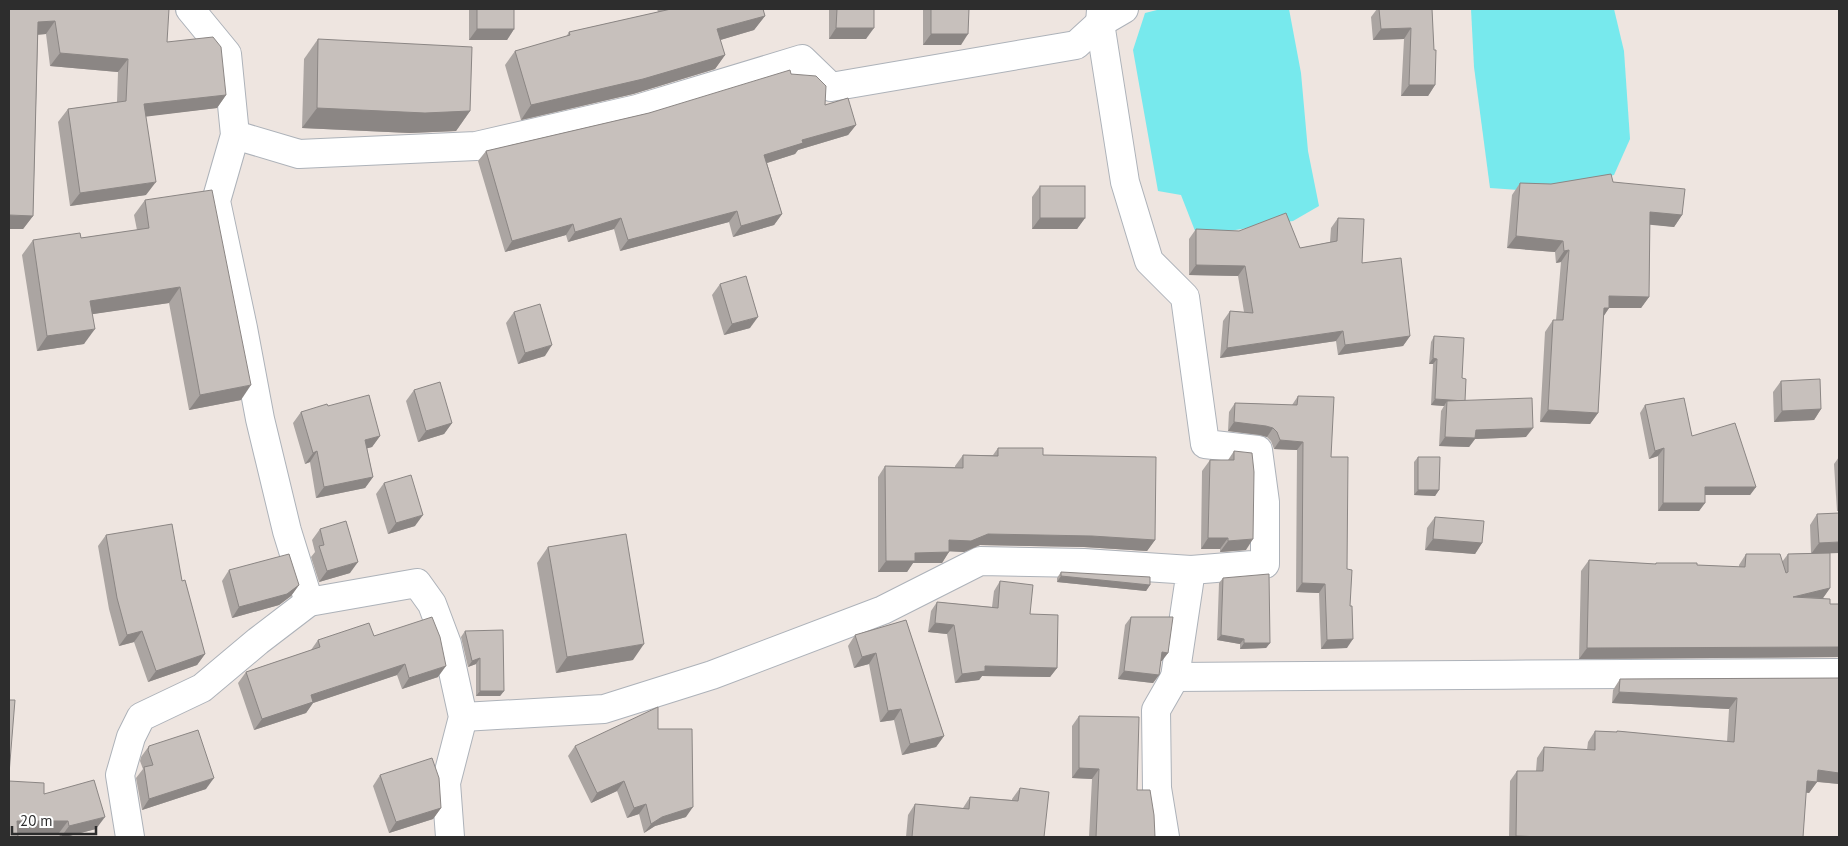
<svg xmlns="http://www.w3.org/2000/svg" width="1848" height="846" font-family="'PT Sans',sans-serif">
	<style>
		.water { fill: #77e9ed }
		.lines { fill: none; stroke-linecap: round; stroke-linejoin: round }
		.minor-casing { stroke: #adb2b9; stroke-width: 30 }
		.minor { stroke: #fff; stroke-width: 28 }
		.wall { fill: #aba5a2 }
		.shaded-wall { fill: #8b8684 }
		.building { fill: #c7c0bc; stroke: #8b8684 }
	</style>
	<rect width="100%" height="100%" fill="#eee5e0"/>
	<g class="water">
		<polygon points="1161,9 1289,9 1301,73 1308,151 1319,206 1293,221 1197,236 1181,195 1158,191 1133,50 1145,13"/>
		<polygon points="1471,9 1614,9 1624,51 1630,139 1614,175 1547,192 1490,188 1474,67"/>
	</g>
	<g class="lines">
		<defs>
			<g id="minor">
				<polyline points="190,9 227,54 235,135 216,201 243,328 260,419 287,531 309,602 417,583 432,604 447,644 463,717 446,783 450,837"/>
				<polyline points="1101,10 1100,23 1125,182 1149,261 1185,297 1205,444 1258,450 1265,502 1265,564 1191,570"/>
				<polyline points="235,135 299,154 476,146 637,109 802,59 831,87 1076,45 1100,23 1124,9"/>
				<polyline points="463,717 604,709 712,675 883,610 980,561 1084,563 1191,570 1175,677"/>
				<polyline points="130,837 120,775 131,737 141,717 202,688 258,641 309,602"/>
				<path d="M1165 837 1157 788 1156 710 1175 677C1396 674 1618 675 1839 673"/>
			</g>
		</defs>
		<use href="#minor" class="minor-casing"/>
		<use href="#minor" class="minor"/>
	</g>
	<g class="wall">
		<polygon points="9,9 167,42 226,95 217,108 146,116 146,195 70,206 58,122 68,109 117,102 118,72 50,66 46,34 38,35 33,216 23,229"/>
		<polygon points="469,9 514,9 514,29 507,40 469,40"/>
		<polygon points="657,9 763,9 765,16 754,30 720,40 725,55 715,69 633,94 521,120 505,65 515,51 566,37 569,32 658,12"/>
		<polygon points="829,9 874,9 866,39 829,39"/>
		<polygon points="923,9 969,9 961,45 923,45"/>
		<polygon points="1377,9 1432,9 1435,85 1428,96 1401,96 1404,39 1373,40 1371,17"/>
		<polygon points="318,39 470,111 456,131 410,133 302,128 304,59"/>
		<polygon points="791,74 825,105 856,125 848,135 798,150 795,154 767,163 782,214 774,225 733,237 729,222 620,251 614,229 568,242 566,235 505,252 478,161 486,151 649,113"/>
		<polygon points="1613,182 1682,215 1674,227 1650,224 1649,297 1641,308 1609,308 1603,317 1598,413 1590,424 1540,422 1545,332 1553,320 1556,320 1561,262 1556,263 1555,252 1507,248 1512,195 1520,183 1551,184"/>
		<polygon points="1040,186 1085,218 1077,229 1032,229 1032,197"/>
		<polygon points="145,200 241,400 189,410 169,303 92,314 84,344 37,351 22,255 33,240 81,238 137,230 134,215"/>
		<polygon points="1338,218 1362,263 1410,336 1403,346 1338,355 1336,341 1220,358 1223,321 1230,311 1244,312 1238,276 1189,275 1189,239 1196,229 1300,248 1330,242 1331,228"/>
		<polygon points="720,284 750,328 724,335 712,295"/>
		<polygon points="514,312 545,356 518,364 506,323"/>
		<polygon points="1434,336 1462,378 1465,401 1526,437 1475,439 1469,447 1439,446 1441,411 1444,406 1431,405 1433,364 1429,364 1431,342"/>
		<polygon points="1781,381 1821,409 1814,420 1774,422 1773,392"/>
		<polygon points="414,390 452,423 444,434 418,442 406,401"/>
		<polygon points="1298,396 1331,457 1347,648 1321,649 1319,593 1296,592 1297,450 1274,449 1271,441 1267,437 1260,435 1228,431 1229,412 1235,403 1292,405"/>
		<polygon points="1645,405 1692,436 1756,487 1750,495 1705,495 1705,503 1699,511 1658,511 1658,456 1649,459 1640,413"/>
		<polygon points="328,406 380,436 372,447 367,448 373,477 365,488 316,498 310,462 305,464 293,423 301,412"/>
		<polygon points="998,448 1043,455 1155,540 1147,551 1084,547 980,545 964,552 949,551 942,563 913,563 907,572 878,572 878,477 885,466 955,467 955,466 963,455 993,455"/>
		<polygon points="1234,451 1246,550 1220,552 1220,549 1201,549 1202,471 1210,460 1228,460"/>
		<polygon points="1418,457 1439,490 1435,496 1414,495 1414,462"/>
		<polygon points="1839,457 1839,511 1837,511 1834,464"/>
		<polygon points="384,483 415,526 388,534 376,494"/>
		<polygon points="1817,514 1830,553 1830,588 1823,598 1830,604 1839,657 1579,659 1581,571 1589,560 1655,564 1656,563 1739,567 1739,565 1746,554 1782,562 1788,554 1811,553 1810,525"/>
		<polygon points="1435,517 1482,543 1475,554 1425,550 1427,528"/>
		<polygon points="320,529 350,573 319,582 311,557 315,552 312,540"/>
		<polygon points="106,535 182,581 205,654 197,665 148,682 134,642 119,646 109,609 98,546"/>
		<polygon points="548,547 633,660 556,673 537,563"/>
		<polygon points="229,570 299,585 291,596 279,605 232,618 222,581"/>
		<polygon points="1061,572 1150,585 1146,591 1057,582 1057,578"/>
		<polygon points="1223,578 1270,643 1266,648 1240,649 1240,644 1217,640 1219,583"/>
		<polygon points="1000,581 1030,614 1057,668 1050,677 982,676 979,680 955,683 947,634 928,632 931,611 937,602 992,607 994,591"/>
		<polygon points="1131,617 1168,653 1161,661 1159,675 1153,683 1118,679 1125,625"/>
		<polygon points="906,620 944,736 936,747 902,755 894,720 880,722 869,664 854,668 848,646 855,635"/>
		<polygon points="465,631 504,691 500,696 476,696 476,664 468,667 461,637"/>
		<polygon points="374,636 438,677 402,689 397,675 313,703 306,713 254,730 238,683 246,672 311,650 318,640"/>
		<polygon points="1839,678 1839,784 1817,782 1809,793 1806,792 1803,837 1509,837 1510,781 1517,771 1536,771 1537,758 1544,747 1587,750 1588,742 1595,731 1616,732 1617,731 1727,742 1729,709 1612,703 1613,690 1620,679"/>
		<polygon points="1079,716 1137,790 1155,837 1089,837 1092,779 1072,778 1072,726"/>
		<polygon points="658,729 686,817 655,826 644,833 639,814 627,818 617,791 591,803 568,756 575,746"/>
		<polygon points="149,746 206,789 142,810 136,778 143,769 140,761 141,757"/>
		<polygon points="380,775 441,808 433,819 389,833 373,786"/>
		<polygon points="1020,788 1044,837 906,837 908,815 915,804 963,808 970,797 1012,800 1012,799"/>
		<polygon points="44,794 96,829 65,837 60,837 59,833 18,833 9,837"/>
	</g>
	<g class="shaded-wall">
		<polygon points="765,16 754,30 707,44 717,29"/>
		<polygon points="55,21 46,34 29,35 38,22"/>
		<polygon points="836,28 874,28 866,39 829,39"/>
		<polygon points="1411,28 1404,39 1373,40 1381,29"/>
		<polygon points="477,29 514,29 507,40 469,40"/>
		<polygon points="931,34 968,34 961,45 923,45"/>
		<polygon points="60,53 128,59 118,72 50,66"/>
		<polygon points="725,55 715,69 633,94 521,120 531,105"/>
		<polygon points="1409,85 1435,85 1428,96 1401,96"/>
		<polygon points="226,95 217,108 135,118 144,104"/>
		<polygon points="317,108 470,111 456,131 410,133 302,128"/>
		<polygon points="856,125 848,135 798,150 795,154 757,166 764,155 802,140"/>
		<polygon points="156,182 146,195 70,206 80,193"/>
		<polygon points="737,211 729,222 620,251 628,240"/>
		<polygon points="1650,212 1682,215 1674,227 1642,224"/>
		<polygon points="782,214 774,225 733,237 741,226"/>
		<polygon points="9,215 33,216 23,229 9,229"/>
		<polygon points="621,218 614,229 568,242 575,232"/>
		<polygon points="1040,218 1085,218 1077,229 1032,229"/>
		<polygon points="573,224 566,235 505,252 512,241"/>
		<polygon points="1516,236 1563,241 1555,252 1507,248"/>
		<polygon points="1569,250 1561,262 1556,263 1564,251"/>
		<polygon points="1196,265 1245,266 1238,276 1189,275"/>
		<polygon points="180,287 169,303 80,316 90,301"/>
		<polygon points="1609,296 1649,297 1641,308 1601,308"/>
		<polygon points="1604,308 1609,308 1601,320"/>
		<polygon points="758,317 750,328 724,335 732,324"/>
		<polygon points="95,329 84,344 37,351 47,336"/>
		<polygon points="1343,331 1336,341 1220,358 1227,348"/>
		<polygon points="1410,336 1403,346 1338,355 1345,345"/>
		<polygon points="552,345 545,356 518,364 525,353"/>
		<polygon points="1433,358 1437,359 1433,364 1429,364"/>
		<polygon points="251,385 241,400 189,410 200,395"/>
		<polygon points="1435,399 1465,401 1447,401 1444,406 1431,405"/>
		<polygon points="1821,409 1814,420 1774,422 1782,411"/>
		<polygon points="1548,410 1598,413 1590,424 1540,422"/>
		<polygon points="1234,422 1266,426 1273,428 1267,437 1260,435 1228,431"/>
		<polygon points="452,423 444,434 418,442 426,431"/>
		<polygon points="1533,428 1526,437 1475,439 1469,447 1439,446 1445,437 1476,430"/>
		<polygon points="380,436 372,447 358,451 365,440"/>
		<polygon points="1280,440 1303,442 1297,450 1274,449"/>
		<polygon points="1664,448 1658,456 1649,459 1655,451"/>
		<polygon points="317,451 310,462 305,464 313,453"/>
		<polygon points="373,477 365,488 316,498 324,487"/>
		<polygon points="1705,487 1756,487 1750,495 1699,495"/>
		<polygon points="1418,490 1439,490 1435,496 1414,495"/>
		<polygon points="1663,503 1705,503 1699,511 1658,511"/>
		<polygon points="423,515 415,526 388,534 396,523"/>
		<polygon points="988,534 1092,536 1155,540 1147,551 1084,547 980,545 964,552 942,551 949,540"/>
		<polygon points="1208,538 1228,538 1220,549 1201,549"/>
		<polygon points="1253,539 1246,550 1220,552 1228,541"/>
		<polygon points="1433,539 1482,543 1475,554 1425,550"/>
		<polygon points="1839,542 1839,553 1811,554 1819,543"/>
		<polygon points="949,552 942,563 913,563 907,572 878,572 886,561 915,553"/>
		<polygon points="358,562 350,573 319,582 327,571"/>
		<polygon points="1061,576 1150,585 1146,591 1057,582"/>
		<polygon points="1302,583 1325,584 1319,593 1296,592"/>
		<polygon points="299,585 291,596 279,605 232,618 239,607"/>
		<polygon points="1830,588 1823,598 1793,597"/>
		<polygon points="935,623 954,625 947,634 928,632"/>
		<polygon points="142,631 134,642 119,646 127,635"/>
		<polygon points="1221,635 1244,639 1240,644 1217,640"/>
		<polygon points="1353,639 1347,648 1321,649 1327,640"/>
		<polygon points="1244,643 1270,643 1266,648 1240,649"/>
		<polygon points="644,644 633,660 556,673 567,657"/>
		<polygon points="1839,647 1839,657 1579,659 1587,648"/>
		<polygon points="1162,652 1168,653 1162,661 1156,661"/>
		<polygon points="876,653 869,664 854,668 862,657"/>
		<polygon points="205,654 197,665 148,682 156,671"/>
		<polygon points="480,658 476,664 468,667 472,661"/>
		<polygon points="405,664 397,675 313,703 306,713 254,730 262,719 311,695"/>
		<polygon points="446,666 438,677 402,689 409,678"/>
		<polygon points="985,666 1057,668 1050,677 982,676 979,680 955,683 962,674"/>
		<polygon points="1124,671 1159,675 1153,683 1118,679"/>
		<polygon points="480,691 504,691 500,696 476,696"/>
		<polygon points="1619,692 1737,698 1729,709 1612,703"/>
		<polygon points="901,709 894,720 880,722 888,711"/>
		<polygon points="944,736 936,747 902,755 910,744"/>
		<polygon points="1079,768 1099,769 1092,779 1072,778"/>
		<polygon points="1818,770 1839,773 1839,784 1810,781"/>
		<polygon points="214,778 206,789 142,810 149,799"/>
		<polygon points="624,781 617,791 591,803 597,793"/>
		<polygon points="1807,781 1817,782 1809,793 1800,792"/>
		<polygon points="646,804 639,814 627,818 634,808"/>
		<polygon points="693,807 686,817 655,826 644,833 651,824 662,817"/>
		<polygon points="441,808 433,819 389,833 396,822"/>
		<polygon points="105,817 96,829 65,837 61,837 69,826"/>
		<polygon points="17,821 68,821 59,833 9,833"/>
		<polygon points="1516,836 1543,837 1515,837"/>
	</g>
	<g class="building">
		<polygon points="9,9 169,9 167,42 213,37 221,47 226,95 144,104 156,182 80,193 68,109 126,101 128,59 60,53 55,21 38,22 33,216 9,215"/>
		<rect x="477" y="9" width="37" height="20"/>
		<polygon points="671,9 763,9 765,16 717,29 725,55 643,79 531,105 515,51 570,35 569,32"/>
		<polygon points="837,9 874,9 874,28 836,28"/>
		<polygon points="931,9 969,9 968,34 931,34"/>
		<polygon points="1379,9 1432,9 1434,50 1436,50 1435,85 1409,85 1411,28 1381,29"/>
		<polygon points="318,39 472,47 470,111 425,113 317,108"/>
		<polygon points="790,70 791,74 816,76 826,86 825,105 848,98 856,125 802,140 803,143 764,155 782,214 741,226 737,211 628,240 621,218 575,232 573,224 512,241 486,151 649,113"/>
		<polygon points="1611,174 1613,182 1685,189 1682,215 1650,212 1649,297 1609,296 1609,308 1604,308 1598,413 1548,410 1553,320 1563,320 1569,250 1564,251 1563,241 1516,236 1520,183 1551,184"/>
		<rect x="1040" y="186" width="45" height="32"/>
		<polygon points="212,190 251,385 200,395 180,287 90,301 95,329 47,336 33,240 80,233 81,238 149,228 145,200"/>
		<polygon points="1286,213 1300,248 1337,241 1338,218 1364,219 1362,263 1401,258 1410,336 1345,345 1343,331 1227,348 1230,311 1253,313 1245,266 1196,265 1196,229 1239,231"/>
		<polygon points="746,276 758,317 732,324 720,284"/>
		<polygon points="540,304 552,345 525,353 514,312"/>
		<polygon points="1434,336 1464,338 1462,378 1466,379 1465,401 1435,399 1437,359 1433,358"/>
		<polygon points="1820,379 1821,409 1782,411 1781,381"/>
		<polygon points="440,382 452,423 426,431 414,390"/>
		<polygon points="369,395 380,436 365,440 373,477 324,487 317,451 313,453 301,412 327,404 328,406"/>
		<polygon points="1298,396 1334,397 1331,457 1348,457 1347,569 1352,570 1350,606 1352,606 1353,639 1327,640 1325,584 1302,583 1303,442 1280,440 1277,432 1273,428 1266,426 1234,422 1235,403 1297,405"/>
		<polygon points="1532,398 1533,428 1476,430 1475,438 1445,437 1447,401"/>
		<polygon points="1684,398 1692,436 1735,423 1756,487 1705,487 1705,503 1663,503 1664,448 1655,451 1645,405"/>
		<polygon points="998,448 1043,448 1043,455 1156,457 1155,540 1092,536 988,534 971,541 949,540 949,552 915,553 915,561 886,561 885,466 963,468 963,455 998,456"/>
		<polygon points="1234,451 1252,453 1254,472 1253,539 1228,541 1228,538 1208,538 1210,460 1234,460"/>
		<polygon points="1418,457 1440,457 1439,490 1418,490"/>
		<polygon points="411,475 423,515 396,523 384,483"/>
		<polygon points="1839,513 1839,542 1819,543 1817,514"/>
		<polygon points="1435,517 1484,521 1482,543 1433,539"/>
		<polygon points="346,521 358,562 327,571 319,546 324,545 320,529"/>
		<polygon points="172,524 182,581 185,580 205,654 156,671 142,631 127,635 117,598 106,535"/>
		<polygon points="626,534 644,644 567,657 548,547"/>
		<polygon points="1830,553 1830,588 1793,597 1830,599 1830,604 1839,604 1839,647 1587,648 1589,560 1656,564 1656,563 1697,563 1697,565 1745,567 1746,554 1780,554 1786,573 1788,572 1788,554"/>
		<polygon points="289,554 299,585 287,594 239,607 229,570"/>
		<polygon points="1061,572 1150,577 1150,585 1061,576"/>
		<polygon points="1269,574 1270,643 1244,643 1244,639 1221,635 1223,578"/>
		<polygon points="1000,581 1033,585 1030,614 1058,615 1057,668 985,666 985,671 962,674 954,625 935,623 937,602 998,608"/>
		<polygon points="432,617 440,637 446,666 409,678 405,664 311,695 313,702 262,719 246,672 320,647 318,640 369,623 374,636"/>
		<polygon points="1131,617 1173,617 1168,653 1162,652 1159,675 1124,671"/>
		<polygon points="906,620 944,736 910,744 901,709 888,711 876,653 862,657 855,635"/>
		<polygon points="503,630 504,691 480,691 480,658 472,661 465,631"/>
		<polygon points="1839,678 1839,773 1818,770 1817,782 1807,781 1803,837 1543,837 1516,836 1517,771 1543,771 1544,747 1595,750 1595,731 1617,732 1617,731 1734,742 1737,698 1619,692 1620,679"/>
		<polygon points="9,700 15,700 9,774"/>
		<polygon points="658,707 658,729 692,729 693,807 662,817 651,824 646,804 634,808 624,781 597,793 575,746"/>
		<polygon points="1079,716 1139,717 1137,790 1150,790 1154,815 1155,837 1096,837 1099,769 1079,768"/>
		<polygon points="198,730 214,778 149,799 144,767 153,765 148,750 149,746"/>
		<polygon points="432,758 439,778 441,808 396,822 380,775"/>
		<polygon points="94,780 105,817 69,826 68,821 17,821 18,837 9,837 9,781 44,783 44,794"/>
		<polygon points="1020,788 1049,792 1044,837 912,837 915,804 969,809 970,797 1018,801"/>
	</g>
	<rect width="1848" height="846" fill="none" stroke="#2d2d2d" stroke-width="20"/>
	<path d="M12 826v8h84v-8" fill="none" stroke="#2d2d2d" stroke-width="2.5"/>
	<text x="20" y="826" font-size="15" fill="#2d2d2d" stroke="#ffffff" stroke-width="4" paint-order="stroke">20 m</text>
</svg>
